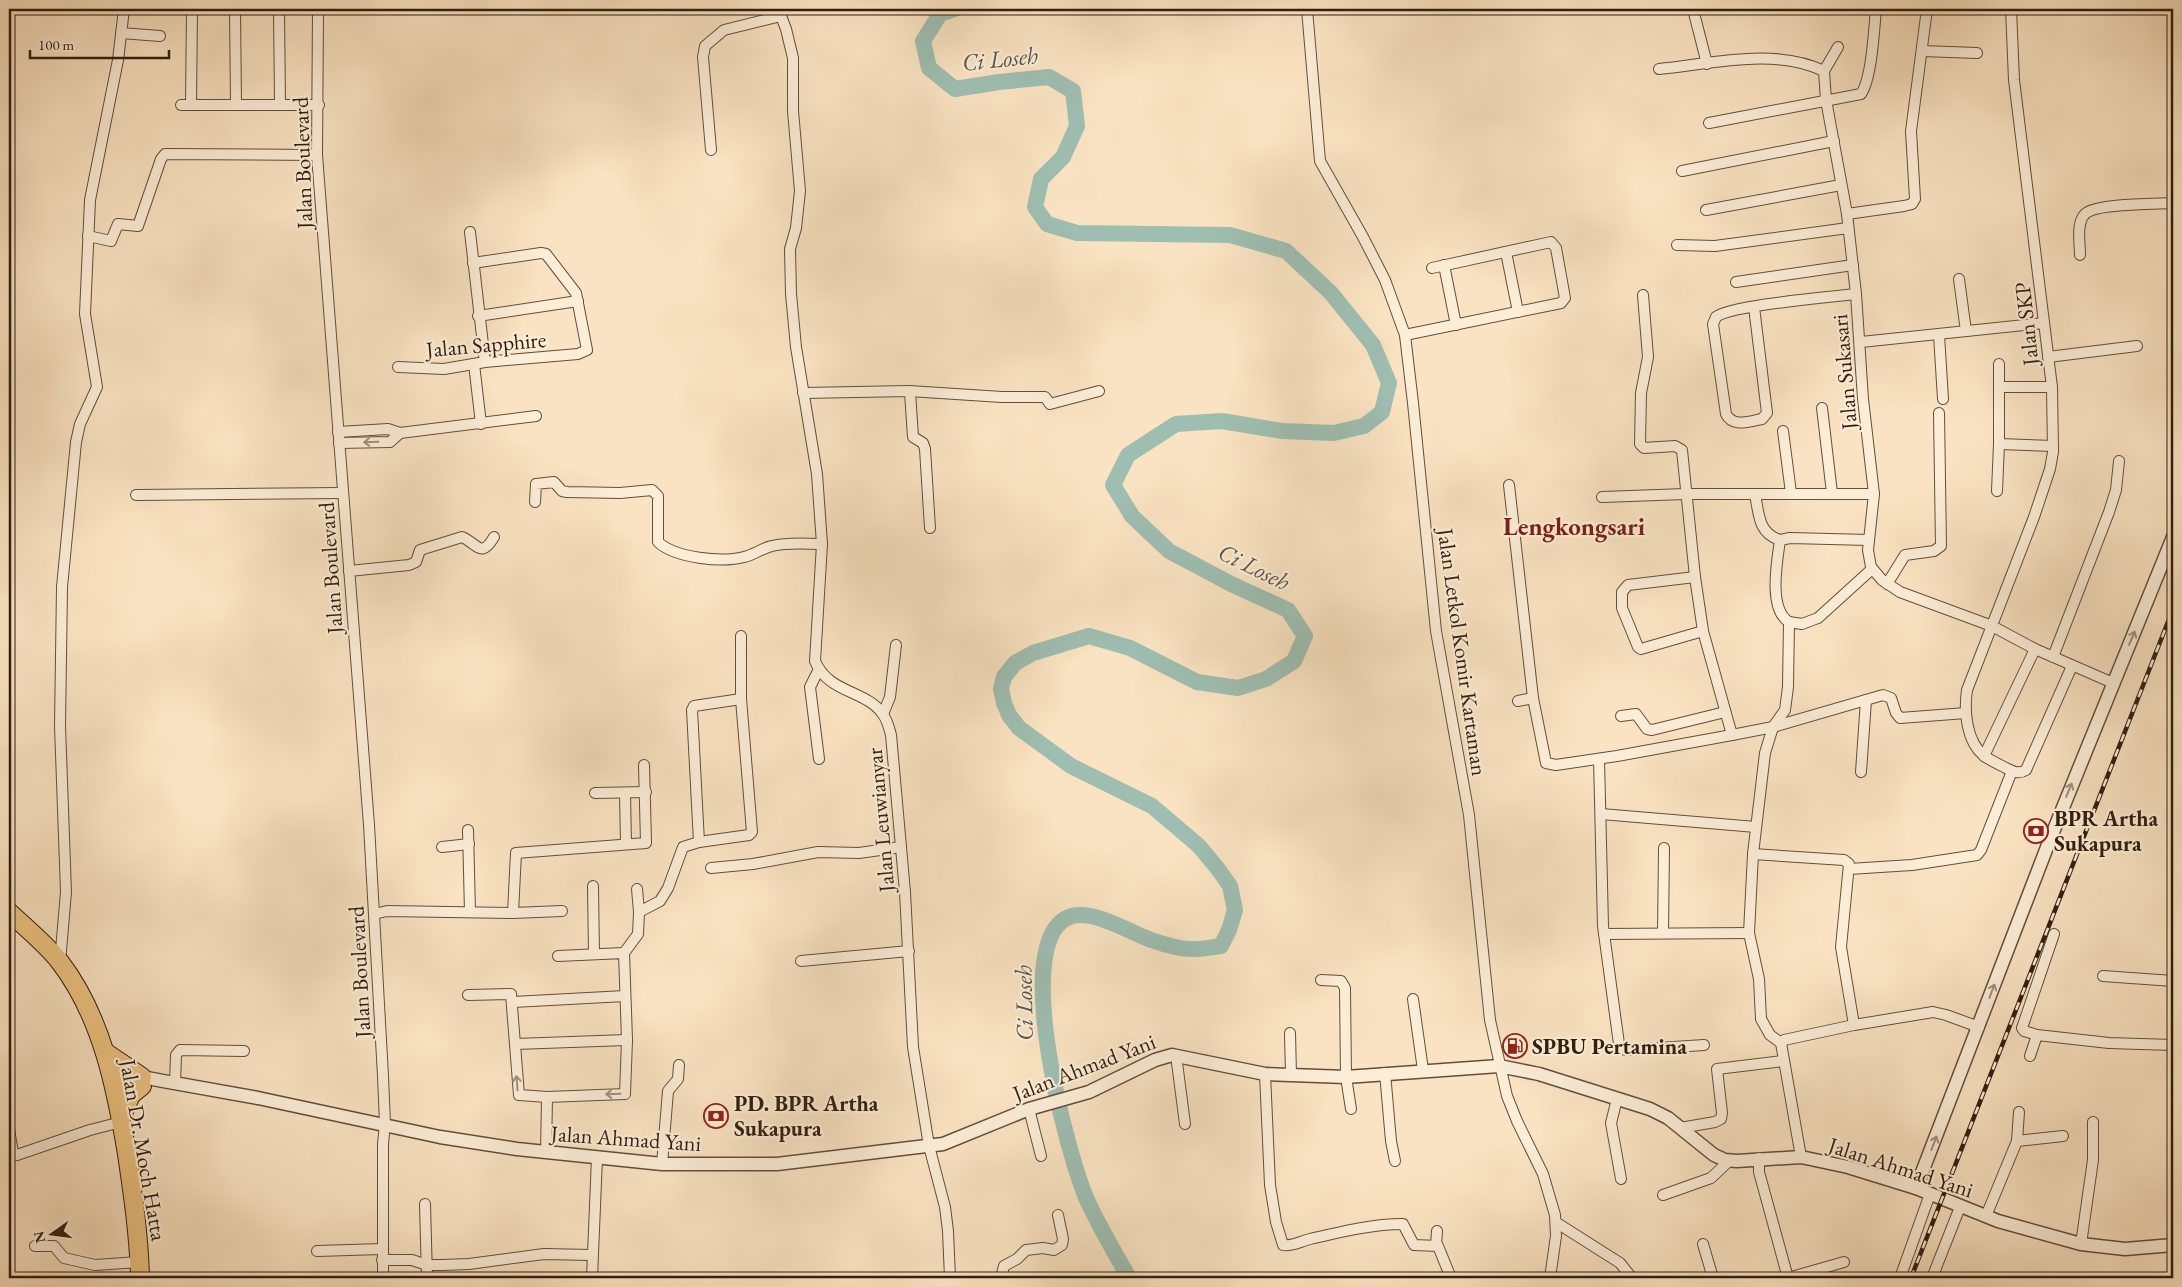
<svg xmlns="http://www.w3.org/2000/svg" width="2182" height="1287" font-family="'EB Garamond',serif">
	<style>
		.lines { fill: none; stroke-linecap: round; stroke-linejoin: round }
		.river { stroke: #9ebeb2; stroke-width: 16 }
		.minor-casing { stroke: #634e3c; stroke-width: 12 }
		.tertiary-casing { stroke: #634e3c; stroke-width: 15 }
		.trunk-casing { stroke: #311d0f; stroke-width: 20 }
		.minor { stroke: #fcedd7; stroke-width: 10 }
		.tertiary { stroke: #fcedd7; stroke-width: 12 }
		.trunk { stroke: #edc281; stroke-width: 18 }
		.rail-casing { stroke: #311d0f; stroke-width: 4.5 }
		.rail { stroke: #fcedd7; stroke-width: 2.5; stroke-dasharray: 8; stroke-linecap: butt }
		.oneway { stroke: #a18f7d }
		.labels { text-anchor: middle; stroke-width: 4.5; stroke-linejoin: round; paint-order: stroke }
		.street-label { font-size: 22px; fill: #311d0f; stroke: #fcedd7 }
		.poi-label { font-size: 22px; font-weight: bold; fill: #311d0f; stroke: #fcedd7; text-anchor: start }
		.water-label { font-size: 24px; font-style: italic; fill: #575548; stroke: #fcedd7 }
		.quarter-label { font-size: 25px; font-weight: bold; fill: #7a1f14; stroke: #fcedd7 }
	</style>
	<rect width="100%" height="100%" fill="#fae3c2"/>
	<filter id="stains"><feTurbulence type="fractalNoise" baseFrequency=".004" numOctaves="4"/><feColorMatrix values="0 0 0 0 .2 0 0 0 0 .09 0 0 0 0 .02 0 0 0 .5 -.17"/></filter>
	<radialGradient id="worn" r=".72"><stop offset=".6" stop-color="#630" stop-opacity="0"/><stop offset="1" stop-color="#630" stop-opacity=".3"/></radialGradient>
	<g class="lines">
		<path class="river" d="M955 9 940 14 923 41 929 68 955 89 999 82 1049 77 1073 91 1077 126 1063 157 1041 179 1035 207 1047 224 1077 233 1230 235 1286 251 1331 293 1373 345 1389 383 1382 412 1364 426 1334 433 1282 431 1222 421 1176 424 1128 455 1113 485 1132 516 1169 551 1231 584 1288 610 1305 636 1294 661 1266 679 1238 688 1197 682 1130 648 1089 636 1033 653 1015 663 1004 677 1001 689 1004 703 1009 715 1019 728 1071 766 1152 806 1199 846 1218 869 1230 886 1235 910 1229 930 1221 946C1212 947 1203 949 1195 949 1182 950 1163 944 1151 940 1129 932 1095 910 1072 916 1007 934 1068 1158 1088 1202 1100 1228 1115 1253 1129 1278"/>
		<defs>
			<g id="minor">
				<polyline points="235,9 236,105"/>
				<polyline points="279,9 280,105"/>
				<polyline points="318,9 317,155 369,825 383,1076 385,1124 383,1144 383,1278"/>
				<path d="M775 9 781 16 786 29 793 58V111L800 191 796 228 790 249 791 294 796 347 817 474 822 544 815 661C828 693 865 690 882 713 887 719 889 727 891 735L905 892 913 1047 929 1146 945 1207 948 1231 950 1278"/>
				<polyline points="1307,9 1320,161 1363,237 1385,280 1405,335 1413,403 1436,631 1469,815 1490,1020 1507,1096 1517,1121 1543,1174 1555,1215 1556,1236 1550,1278"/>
				<polyline points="1693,9 1707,64"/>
				<path d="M2011 9 2014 80 2052 387 2053 452 2050 469 2034 517 1967 690C1964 711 1966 741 1984 756 1990 760 1998 764 2004 767 2012 771 2018 775 2026 770L2072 666"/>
				<polyline points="121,33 160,36"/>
				<polyline points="1922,51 1977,53"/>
				<path d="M1659 69C1711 64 1774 47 1824 71L1826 100 1847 214 1856 294 1863 399 1874 494 1868 550 1871 567 1882 580 1900 592 1992 626 2035 649 2113 683"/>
				<polyline points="1824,71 1838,47"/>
				<polyline points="181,105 319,105"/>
				<polyline points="191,105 192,9"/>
				<path d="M1709 123 1861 94C1872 78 1874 29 1876 9"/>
				<polyline points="711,150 703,57 705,46 724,30 781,16"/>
				<polyline points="1682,171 1834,141"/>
				<polyline points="1706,210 1841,185"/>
				<polyline points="1847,214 1904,206 1912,204 1915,199 1911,131 1927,9"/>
				<polyline points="470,232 485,362"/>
				<polyline points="88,236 111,241 118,224 138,226 161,159 165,154 317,155"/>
				<polyline points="1677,245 1715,246 1848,228"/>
				<polyline points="1506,252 1518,312"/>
				<path d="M2080 255C2080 243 2076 223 2085 214 2095 203 2157 204 2173 203"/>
				<polyline points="1444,265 1456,325"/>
				<polyline points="1959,279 1966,331"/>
				<polyline points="1736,282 1853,265"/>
				<polyline points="1643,295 1648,357 1641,393 1640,444 1644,448 1675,446 1682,450 1695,577 1703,631 1732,735 1773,727 1883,695 1891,698 1896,713 1900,718 1966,713"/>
				<path d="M1754 307 1767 413 1762 419C1750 421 1733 428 1726 414L1713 324 1716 317C1731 305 1831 297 1856 294"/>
				<polyline points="478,316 578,301"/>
				<polyline points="1405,335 1561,303 1565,298 1556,248 1551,242 1432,268"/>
				<polyline points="1939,335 1943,399"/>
				<polyline points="1861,342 2044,323"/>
				<polyline points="2048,357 2137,346"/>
				<polyline points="474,364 481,424"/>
				<polyline points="1999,364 1999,444 2053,446"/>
				<polyline points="398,367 444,369 485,362 578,354 587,350 576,293 546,254 541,253 473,263"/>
				<polyline points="2000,387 2052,387"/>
				<polyline points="910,392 913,437 923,443 925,449 930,528"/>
				<polyline points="803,393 909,391 1002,397 1045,397 1050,404 1099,391"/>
				<polyline points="1822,408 1832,493"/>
				<polyline points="1783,431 1791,493"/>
				<polyline points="338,432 388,429 400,433 536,416"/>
				<polyline points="339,443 390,442 400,433"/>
				<polyline points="1509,485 1533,698 1546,763 1556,765 1617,756 1732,735"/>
				<polyline points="1997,491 1999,444"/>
				<path d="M1755 494C1759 514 1758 533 1780 540 1777 562 1768 609 1789 622"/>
				<polyline points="136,495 343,493"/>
				<polyline points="1602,497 1685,494 1874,494"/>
				<path d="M535 502 536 484 554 482 562 491 567 492 620 493 652 490 658 496V542C675 558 722 563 744 557 754 555 762 548 772 546 789 542 806 544 822 544"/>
				<polyline points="1780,540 1790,538 1869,540"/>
				<path d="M349 571 409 565 416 562 420 550 462 537C478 544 481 559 494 537"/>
				<polyline points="1695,577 1628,585 1622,592 1622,608 1638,647 1641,649 1703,631"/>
				<polyline points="1887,584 1905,555 1934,551 1941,546 1939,413"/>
				<polyline points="2053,657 2109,512 2116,490 2119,461"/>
				<polyline points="819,669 810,687 819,759"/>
				<polyline points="1518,701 1533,698"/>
				<polyline points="883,714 890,697 896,645"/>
				<polyline points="1621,716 1636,714 1647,729 1652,730 1725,712"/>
				<polyline points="1984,756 2035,649"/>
				<polyline points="1599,759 1603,926 1619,1044 1622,1049 1627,1050 1704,1045"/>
				<polyline points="1861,772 1866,700"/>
				<polyline points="595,793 646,792"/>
				<polyline points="625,793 626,844"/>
				<polyline points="1601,814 1756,827"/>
				<polyline points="468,830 470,912"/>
				<polyline points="699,842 692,710 694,706 741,699"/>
				<polyline points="442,847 469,844"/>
				<polyline points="1753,854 1844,860 1849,864 1841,947 1854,1025"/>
				<polyline points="711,868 753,864 818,852 859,853 901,847"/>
				<polyline points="1849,869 1912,865 1977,855 1981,850 2012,771"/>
				<polyline points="593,886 594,954"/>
				<polyline points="639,912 660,901 668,888 683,847 699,842 749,835 752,832 741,699 741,636"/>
				<polyline points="513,913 562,911"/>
				<polyline points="374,914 387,911 513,913 516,853 646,843 644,765"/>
				<polyline points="1663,933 1664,848"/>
				<polyline points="1604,934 1749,933"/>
				<polyline points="624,953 638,934 639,912 637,889"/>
				<polyline points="801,961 909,951"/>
				<polyline points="60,962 66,892 60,726 62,587 76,442 80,424 97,387 85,314 90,200 118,60 124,9"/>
				<polyline points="2103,976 2173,981"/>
				<polyline points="1321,980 1341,981 1345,988 1346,1077 1351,1109"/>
				<polyline points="468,995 511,994 519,1095 547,1097 625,1094 627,1040 624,953 558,956"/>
				<polyline points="1413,999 1423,1070"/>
				<polyline points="513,1002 625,996"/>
				<polyline points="1290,1033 1291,1075"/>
				<polyline points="2037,1035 2024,1031 2022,1028 2054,934"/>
				<polyline points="1781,1043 1784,1040 1854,1025 1933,1012 1946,1015 1979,1027"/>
				<polyline points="515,1044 627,1040"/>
				<polyline points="1176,1055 1185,1124"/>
				<polyline points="2030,1056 2037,1035 2109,1043 2173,1045"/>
				<polyline points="1385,1073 1391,1141 1395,1161"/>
				<path d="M1265 1074 1270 1185 1276 1222 1283 1245C1292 1247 1301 1241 1310 1239 1340 1232 1372 1224 1403 1224L1414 1245 1438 1246 1451 1278"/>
				<polyline points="175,1083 176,1055 180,1050 244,1051"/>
				<polyline points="1617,1099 1611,1123 1621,1179"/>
				<polyline points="1029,1109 1041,1156"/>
				<polyline points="1680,1128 1715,1122 1721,1119 1722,1113 1717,1069 1783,1061"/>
				<polyline points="9,1129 13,1153 17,1155 90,1130 121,1122"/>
				<polyline points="2017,1141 2063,1136"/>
				<polyline points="546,1153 547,1097"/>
				<polyline points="1801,1157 1781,1043 1770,1035 1761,1019 1759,979 1749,933 1753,854 1765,753 1773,727 1785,710 1788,687 1789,622 1802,624 1818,618 1872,569"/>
				<polyline points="1759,1158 1759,1172 1788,1278 1786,1278"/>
				<polyline points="662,1164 668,1091 678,1079 679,1065"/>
				<polyline points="1663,1195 1711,1178 1729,1161"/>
				<polyline points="425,1204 427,1278"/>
				<polyline points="1986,1216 2017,1141 2019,1112"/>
				<polyline points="1557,1223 1620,1263 1632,1278"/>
				<polyline points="1703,1244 1713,1278"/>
				<polyline points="2081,1244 2093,1160 2093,1122"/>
				<polyline points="1436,1245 1437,1231"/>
				<polyline points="35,1246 54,1246 64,1258 95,1265 139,1262"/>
				<polyline points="317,1251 382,1249"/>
				<polyline points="382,1260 412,1260 427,1265 442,1265 469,1264 544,1254 592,1255"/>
				<polyline points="592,1278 597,1158"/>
				<polyline points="1001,1278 1004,1266 1017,1259 1026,1250 1043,1248 1054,1250 1062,1245 1063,1239 1058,1215"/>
				<polyline points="1788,1278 1844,1262"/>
				<polyline points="1900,1278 1930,1194"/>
				<polyline points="1932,1278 1960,1207"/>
			</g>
			<g id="tertiary">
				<polyline points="112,1077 142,1077 163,1081 258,1098 440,1137 517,1149 662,1164 777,1164 943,1144 1029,1109 1089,1092 1155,1060 1172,1055 1265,1074 1346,1077 1499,1066 1539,1074 1650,1109 1668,1118 1714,1155 1725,1160 1737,1161 1801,1157 1848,1167 1916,1188 1998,1221 2081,1244 2125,1249 2173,1245"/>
				<polyline points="1916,1188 2049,842 2173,537"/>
			</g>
			<g id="trunk">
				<path d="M9 912C26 928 46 944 60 962 102 1017 116 1088 127 1154 133 1195 139 1236 140 1278"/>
				<polyline points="105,1052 142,1077"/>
				<polyline points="121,1118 131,1095 142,1086"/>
			</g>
		</defs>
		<use href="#minor" class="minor-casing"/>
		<use href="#tertiary" class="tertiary-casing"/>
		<use href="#trunk" class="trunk-casing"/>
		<use href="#minor" class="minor"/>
		<use href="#tertiary" class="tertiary"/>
		<use href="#trunk" class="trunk"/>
		<defs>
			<polyline id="rail" points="1911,1278 2173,609"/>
		</defs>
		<use href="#rail" class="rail-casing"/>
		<use href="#rail" class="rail"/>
	</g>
	<defs><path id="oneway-shaft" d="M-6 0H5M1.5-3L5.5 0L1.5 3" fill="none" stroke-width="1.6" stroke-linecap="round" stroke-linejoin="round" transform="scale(1.25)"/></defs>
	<g class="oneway">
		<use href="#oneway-shaft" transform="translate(371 442) rotate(178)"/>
		<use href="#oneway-shaft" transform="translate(2132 638) rotate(-67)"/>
		<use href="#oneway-shaft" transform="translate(2069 790) rotate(-68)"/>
		<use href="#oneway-shaft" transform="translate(1992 991) rotate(-69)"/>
		<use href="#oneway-shaft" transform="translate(517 1083) rotate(-94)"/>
		<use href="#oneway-shaft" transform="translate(613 1094) rotate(178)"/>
		<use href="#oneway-shaft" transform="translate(1934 1143) rotate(-69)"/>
	</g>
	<defs>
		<symbol id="bank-ring" viewBox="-11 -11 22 22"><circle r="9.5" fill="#fcedd7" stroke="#8f2418" stroke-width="1.5"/><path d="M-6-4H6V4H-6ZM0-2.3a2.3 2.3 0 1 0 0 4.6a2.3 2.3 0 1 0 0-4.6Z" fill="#8f2418"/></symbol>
		<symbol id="fuel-ring" viewBox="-11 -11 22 22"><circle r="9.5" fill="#fcedd7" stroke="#8f2418" stroke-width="1.5"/><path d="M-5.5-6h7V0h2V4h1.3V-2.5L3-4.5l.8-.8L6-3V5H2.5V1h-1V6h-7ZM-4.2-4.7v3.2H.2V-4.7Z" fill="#8f2418"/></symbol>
	</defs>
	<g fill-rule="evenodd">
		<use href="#bank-ring" x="2022" y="817" width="28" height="28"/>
		<use href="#fuel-ring" x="1501" y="1032" width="28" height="28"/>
		<use href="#bank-ring" x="702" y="1102" width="28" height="28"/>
	</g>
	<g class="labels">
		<g class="street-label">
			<text transform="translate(302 163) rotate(-92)" y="8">Jalan Boulevard</text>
			<text transform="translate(2026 324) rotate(-96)" y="8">Jalan SKP</text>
			<text transform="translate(486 344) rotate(-5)" y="8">Jalan Sapphire</text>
			<text transform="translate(1844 372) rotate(-95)" y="8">Jalan Sukasari</text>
			<text transform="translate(330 568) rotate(-94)" y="8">Jalan Boulevard</text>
			<text transform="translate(1463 652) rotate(82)" y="8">Jalan Letkol Komir Kartaman</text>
			<text transform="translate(880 820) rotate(-95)" y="8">Jalan Leuwianyar</text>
			<text transform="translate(359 972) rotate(-93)" y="8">Jalan Boulevard</text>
			<text transform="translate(1084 1067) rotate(-21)" y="8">Jalan Ahmad Yani</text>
			<text transform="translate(626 1138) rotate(4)" y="8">Jalan Ahmad Yani</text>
			<text transform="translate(144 1150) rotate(80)" y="8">Jalan Dr. Moch Hatta</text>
			<text transform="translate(1901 1167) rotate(18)" y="8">Jalan Ahmad Yani</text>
		</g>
		<g class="poi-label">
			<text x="2054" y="826">BPR Artha<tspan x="2054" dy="25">Sukapura</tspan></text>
			<text x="1532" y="1054">SPBU Pertamina</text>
			<text x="734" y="1111">PD. BPR Artha<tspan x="734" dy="25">Sukapura</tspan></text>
		</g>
		<g class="water-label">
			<text transform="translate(1000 59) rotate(-6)" y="8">Ci Loseh</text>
			<text transform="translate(1254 567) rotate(26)" y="8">Ci Loseh</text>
			<text transform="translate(1024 1003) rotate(-91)" y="8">Ci Loseh</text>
		</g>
		<g class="quarter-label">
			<text x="1574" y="535">Lengkongsari</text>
		</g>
	</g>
	<rect width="2182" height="1287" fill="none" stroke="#fae3c2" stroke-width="30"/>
	<rect x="10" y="10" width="2162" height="1267" fill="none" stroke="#311d0f" stroke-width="2.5"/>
	<rect x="15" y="15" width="2152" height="1257" fill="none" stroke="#311d0f"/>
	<g transform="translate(52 1234) rotate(256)" stroke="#fcedd7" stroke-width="4" paint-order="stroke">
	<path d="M0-4L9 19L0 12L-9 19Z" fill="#311d0f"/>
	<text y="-8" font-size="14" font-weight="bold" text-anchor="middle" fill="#311d0f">N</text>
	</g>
	<path d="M30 50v8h139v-8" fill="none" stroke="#311d0f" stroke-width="2.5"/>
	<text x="38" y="50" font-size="15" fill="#311d0f" stroke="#fcedd7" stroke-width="4" paint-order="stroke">100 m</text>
	<rect width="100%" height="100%" filter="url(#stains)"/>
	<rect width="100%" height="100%" fill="url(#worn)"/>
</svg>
